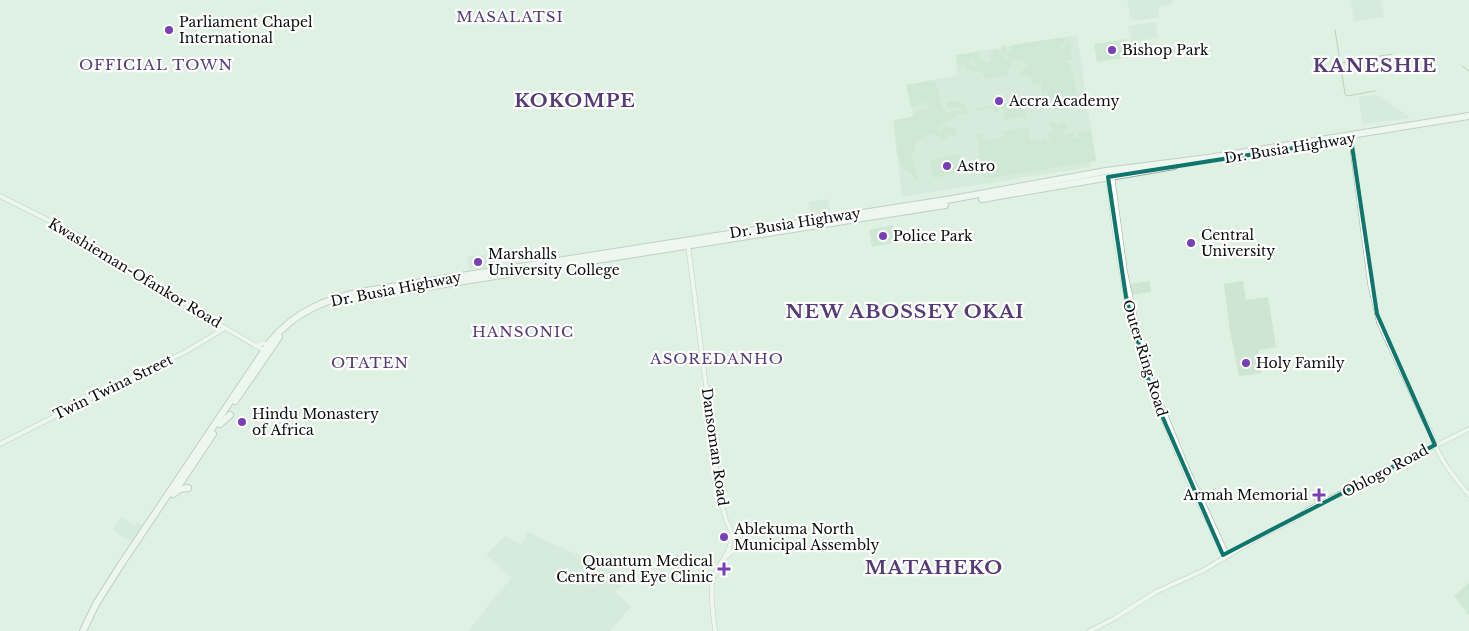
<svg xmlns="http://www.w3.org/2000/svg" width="1469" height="631" font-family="'Libre Baskerville',serif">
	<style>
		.built { fill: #cde5d2 }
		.green { fill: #bcddc4 }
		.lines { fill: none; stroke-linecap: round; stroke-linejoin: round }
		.stream { stroke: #88ac90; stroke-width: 1 }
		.secondary-casing { stroke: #9aaa9d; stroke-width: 5 }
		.highway-casing { stroke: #9aaa9d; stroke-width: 8 }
		.secondary { stroke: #fff; stroke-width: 4 }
		.highway { stroke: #fff; stroke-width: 6 }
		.marked { fill: none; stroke: #0f766e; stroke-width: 4; stroke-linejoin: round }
		.poi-dot { fill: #783fb6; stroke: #fff; stroke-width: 2 }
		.labels { text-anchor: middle; stroke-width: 4.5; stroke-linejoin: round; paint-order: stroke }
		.poi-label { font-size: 14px; fill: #080d09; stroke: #fff; text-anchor: start }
		.street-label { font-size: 14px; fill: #080d09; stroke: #fff }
		.neighbourhood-label { font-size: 15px; letter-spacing: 1px; fill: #553b77; stroke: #fff }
		.district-label { font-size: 19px; font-weight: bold; letter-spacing: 1px; fill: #553b77; stroke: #fff }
	</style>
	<rect width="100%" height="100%" fill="#dff1e3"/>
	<g class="built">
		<polygon points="1127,0 1174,0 1170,5 1158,7 1160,17 1134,21 1130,18"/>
		<polygon points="1351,0 1381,0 1384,17 1354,22"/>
		<polygon points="1156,22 1158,38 1131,42 1128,26"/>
		<polygon points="1077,35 1096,161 1090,162 1090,167 902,197 893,121 913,116 908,85 957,75 956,55"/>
		<polygon points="1378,95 1411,118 1363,124 1358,97"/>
		<polygon points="828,199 830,212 811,216 808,202"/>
		<polygon points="487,254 489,267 469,270 467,257"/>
		<polygon points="1150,281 1151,292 1130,295 1129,284"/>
		<polygon points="1243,281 1246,300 1268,297 1276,347 1258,350 1262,373 1239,376 1230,331 1224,284"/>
		<polygon points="1322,487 1328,497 1315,503 1310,493"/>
		<polygon points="121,517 134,525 137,522 145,527 133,543 113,530"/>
		<polygon points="528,532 629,579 615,592 631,607 610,631 469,631 492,600 512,578 486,555 505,536 521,544"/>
	</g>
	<g class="green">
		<path d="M1067 37 1059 49H1062L1070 41 1072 59 1065 62 1070 63 1077 93 1083 103 1069 107 1070 109 1067 110V107L1065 108 1066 110H1064V108L1063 110H1055L1054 104H1053V107C1044 100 1041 95 1041 83L1032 85 1030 76H1019L1026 65 1033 63 1026 64 1022 60 1012 59 1013 62 1007 72 1009 75 987 79 980 71 969 70 965 67 969 63 971 66 977 67 975 60 970 57 969 62 958 66 957 55 979 52V59H983V63H991L990 55 993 53 992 50 999 49V52L1007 59 1009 58 1002 52 1003 46 1005 45 1006 52 1010 51 1011 45Z"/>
		<polygon points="1127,39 1130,57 1097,62 1094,44"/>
		<path d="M935 80 943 108 945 109V113L954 111 955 113V111L962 109 960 107 947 109V102L961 101 962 104H965V109L969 112 955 115V118L948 120 946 124 940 125 939 121 940 132H943L941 127 946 126 949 128 956 127 957 135H947L946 139 941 140 934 133 917 140 912 156 918 180H916C914 173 907 172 903 167 894 154 896 135 894 120L912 117 914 113 926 108V110L928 111 927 102 911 107 906 85Z"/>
		<polygon points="1024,102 1026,117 1004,120 1002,105"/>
		<polygon points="996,105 994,111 997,105 999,112 994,112 992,108 975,111 974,108"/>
		<polygon points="1062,120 1062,123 1067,122 1067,129 1063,130 1064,134 1074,133 1072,136 1073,138 1078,137 1078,133 1091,130 1096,161 985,179 984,176 982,176 977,134 982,134 984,141 1001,138 1001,136 1005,136 1005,132 1002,132 1002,131 1028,127 1030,140 1046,138 1047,142 1050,142 1047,134 1052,134 1050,123 1055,122 1056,125 1060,124 1060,121"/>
		<polygon points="960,154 964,172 933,178 930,160"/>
		<polygon points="893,225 897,242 872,247 869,230"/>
		<polygon points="1469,583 1469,615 1454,596"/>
	</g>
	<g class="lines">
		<g class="stream">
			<polyline points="1335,30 1345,94 1347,96 1375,91"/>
			<polyline points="1341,63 1392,54"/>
			<polyline points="1462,66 1469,71"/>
		</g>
		<defs>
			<g id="secondary">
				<path d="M1351 139 1370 284 1377 314 1379 323 1424 420C1430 427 1432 436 1435 445 1443 464 1456 479 1469 495"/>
				<polyline points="1112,175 1125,271 1135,318 1155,389 1187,468 1227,555"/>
				<polyline points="1108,177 1116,242 1126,297 1152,393 1193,491 1225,557"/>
				<polyline points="0,196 80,236 191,308 265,351"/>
				<polyline points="688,245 720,496 726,520 738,546 725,558"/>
				<polyline points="255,346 264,343"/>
				<polyline points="0,444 81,403 187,351 225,328"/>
				<path d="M715 631C714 618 709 590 713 579 718 563 732 553 731 536"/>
				<polyline points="1090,631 1115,618 1156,592 1204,570 1259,537 1293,520 1311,508 1469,429"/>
			</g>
			<g id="highway">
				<polyline points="982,199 1174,166"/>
				<polyline points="343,300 945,205"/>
				<polyline points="235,401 279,337"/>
				<polyline points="220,424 230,415"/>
				<polyline points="177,488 213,434"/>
				<polyline points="173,494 180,489 188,488"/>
				<path d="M83 631 96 604 120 566 270 342C295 311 328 298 366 291L952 199 1106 171 1208 158 1469 116"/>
			</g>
		</defs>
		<use href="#secondary" class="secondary-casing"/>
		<use href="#highway" class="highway-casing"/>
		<use href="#secondary" class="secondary"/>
		<use href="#highway" class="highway"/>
	</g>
	<path d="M0 0H1469V631H0ZM1351 139 1377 314 1435 445 1223 555 1152 393 1126 297 1108 177Z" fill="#dff1e3" fill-opacity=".55" fill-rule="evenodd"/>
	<path class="marked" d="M1351 139 1377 314 1435 445 1223 555 1152 393 1126 297 1108 177Z"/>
	<g class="poi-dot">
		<circle cx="169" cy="30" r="5"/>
		<circle cx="1112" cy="50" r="5"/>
		<circle cx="999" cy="101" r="5"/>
		<circle cx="947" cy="166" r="5"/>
		<circle cx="883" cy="236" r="5"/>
		<circle cx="1191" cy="243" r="5"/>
		<circle cx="478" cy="262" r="5"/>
		<circle cx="1246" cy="363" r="5"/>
		<circle cx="242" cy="422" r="5"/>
		<path d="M1316.5 487.5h5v5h5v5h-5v5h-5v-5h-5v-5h5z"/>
		<circle cx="724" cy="537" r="5"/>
		<path d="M721.5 561.5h5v5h5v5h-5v5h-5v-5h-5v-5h5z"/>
	</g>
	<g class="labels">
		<g class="poi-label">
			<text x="179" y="27">Parliament Chapel<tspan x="179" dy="16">International</tspan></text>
			<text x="1122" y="55">Bishop Park</text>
			<text x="1009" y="106">Accra Academy</text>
			<text x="957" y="171">Astro</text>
			<text x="1201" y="240">Central<tspan x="1201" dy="16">University</tspan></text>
			<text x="893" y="241">Police Park</text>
			<text x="488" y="259">Marshalls<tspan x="488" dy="16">University College</tspan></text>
			<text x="1256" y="368">Holy Family</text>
			<text x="252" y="419">Hindu Monastery<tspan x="252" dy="16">of Africa</tspan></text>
			<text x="1308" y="500" text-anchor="end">Armah Memorial</text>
			<text x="734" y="534">Ablekuma North<tspan x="734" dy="16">Municipal Assembly</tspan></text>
			<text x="713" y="566" text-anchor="end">Quantum Medical<tspan x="713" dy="16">Centre and Eye Clinic</tspan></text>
		</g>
		<g class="street-label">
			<text transform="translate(1290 148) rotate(-9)" y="5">Dr. Busia Highway</text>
			<text transform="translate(795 223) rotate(-9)" y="5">Dr. Busia Highway</text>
			<text transform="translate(135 273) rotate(31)" y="5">Kwashieman-Ofankor Road</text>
			<text transform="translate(396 289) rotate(-11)" y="5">Dr. Busia Highway</text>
			<text transform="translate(1145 358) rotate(73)" y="5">Outer Ring Road</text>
			<text transform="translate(113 387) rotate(-26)" y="5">Twin Twina Street</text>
			<text transform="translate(715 447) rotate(82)" y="5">Dansoman Road</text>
			<text transform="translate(1385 471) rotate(-28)" y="5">Oblogo Road</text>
		</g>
		<g class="neighbourhood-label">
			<text x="510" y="22">MASALATSI</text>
			<text x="156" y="70">OFFICIAL TOWN</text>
			<text x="523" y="337">HANSONIC</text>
			<text x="717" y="364">ASOREDANHO</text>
			<text x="370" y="368">OTATEN</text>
		</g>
		<g class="district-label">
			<text x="1375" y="72">KANESHIE</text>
			<text x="575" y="107">KOKOMPE</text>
			<text x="905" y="318">NEW ABOSSEY OKAI</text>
			<text x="934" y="574">MATAHEKO</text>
		</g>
	</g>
</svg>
